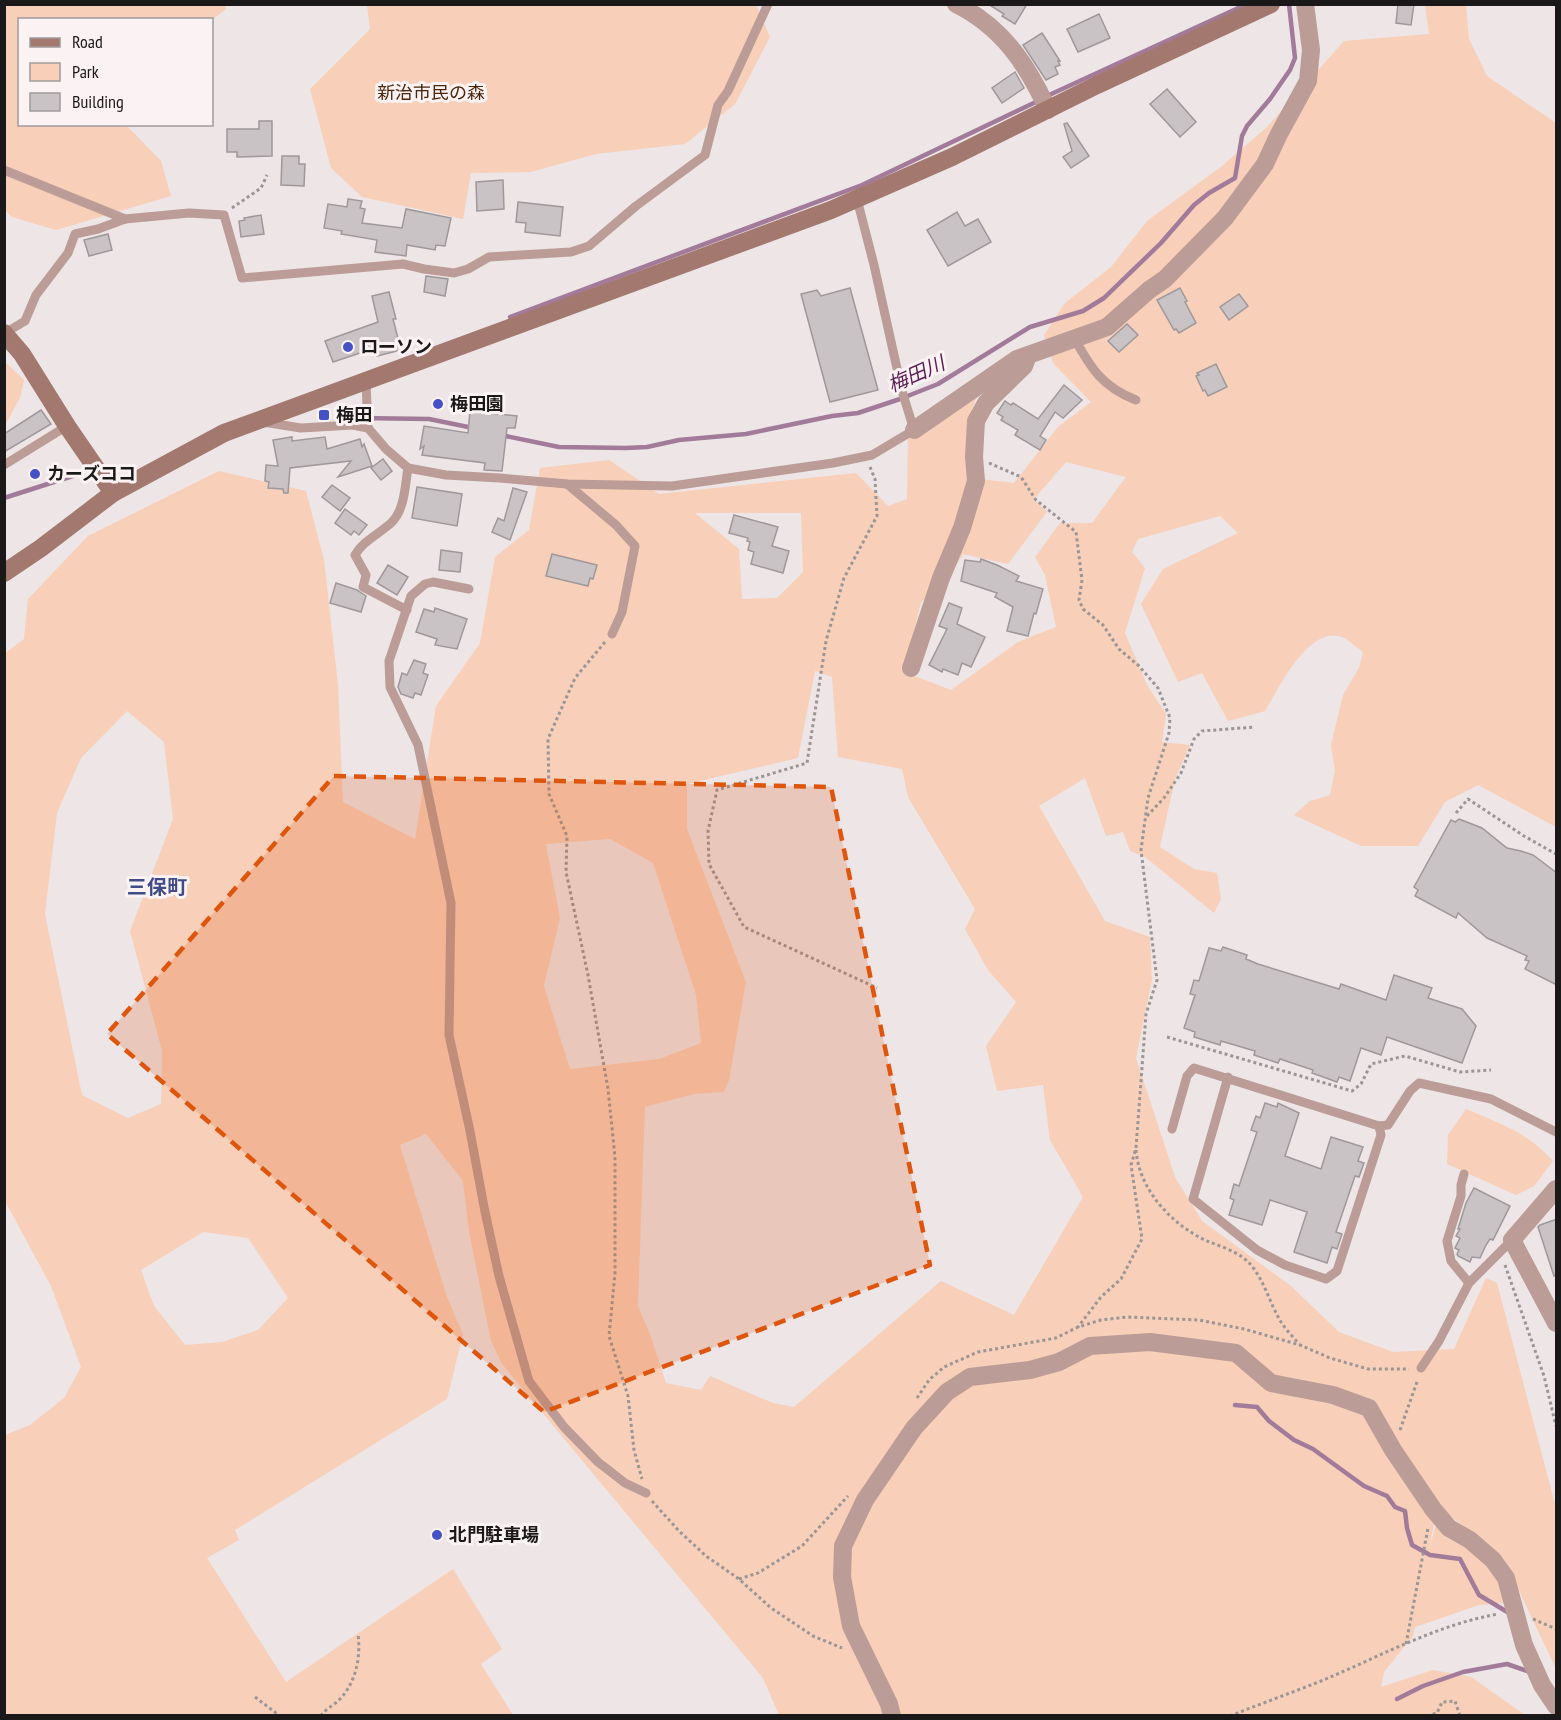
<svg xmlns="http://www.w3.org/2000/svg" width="1561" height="1720" font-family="'PT Sans Narrow','Noto Sans JP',sans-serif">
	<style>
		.green { fill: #f8cfb8; fill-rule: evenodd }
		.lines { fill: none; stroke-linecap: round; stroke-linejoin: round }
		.stream { stroke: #a17b99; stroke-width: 4.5 }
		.building { fill: #cac3c5; stroke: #9f989b; stroke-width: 1.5 }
		.path { stroke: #9b9596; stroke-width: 3; stroke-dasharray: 3 3; stroke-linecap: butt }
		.lane { stroke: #bb9c96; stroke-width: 9 }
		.street { stroke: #bb9c96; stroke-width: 18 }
		.secondary { stroke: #a3786f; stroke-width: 18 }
		.marked { fill: #de560d; fill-opacity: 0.2; stroke: #de560d; stroke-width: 4.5; stroke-dasharray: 12 8; stroke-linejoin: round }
		.poi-dot { fill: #4552c6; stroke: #fbf3f3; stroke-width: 2 }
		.labels { text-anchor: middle; stroke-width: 6; stroke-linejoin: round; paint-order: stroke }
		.park-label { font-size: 18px; fill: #4b250b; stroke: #fbf3f3 }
		.poi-label { font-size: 18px; font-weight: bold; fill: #1b1819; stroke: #fbf3f3; text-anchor: start }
		.water-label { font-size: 20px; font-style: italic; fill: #5b1f54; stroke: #fbf3f3 }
		.neighbourhood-label { font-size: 20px; font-weight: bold; fill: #404c88; stroke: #fbf3f3 }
	</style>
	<rect width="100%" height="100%" fill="#ede5e6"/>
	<g class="green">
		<polygon points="5,5 225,5 226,9 212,20 20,20 20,124 126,125 161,161 171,196 56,230 12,217 5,210"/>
		<polygon points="367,5 756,5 770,37 735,104 685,144 596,154 531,172 471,173 463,219 362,197 331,168 310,89 370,29"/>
		<path d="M1425 5H1466L1469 39 1487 76 1556 123V827L1478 785 1445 802 1418 846H1361L1294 815 1310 801 1330 795 1335 771 1331 745 1343 695 1359 668 1363 652C1357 648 1350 641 1344 638 1310 622 1279 688 1265 711L1228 721 1202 673 1178 682 1141 604 1163 569 1238 533 1220 516 1138 539 1132 552 1145 568 1125 633 1147 685 1166 714 1162 742 1190 745 1175 779 1160 847 1194 869 1217 873 1221 899 1214 913 1145 857 1130 851 1123 832 1106 836 1085 778 1039 806 1105 921 1150 937 1152 980 1136 1058 1175 1177 1202 1221 1291 1286 1339 1332 1393 1352 1454 1349 1486 1278 1497 1283 1556 1508V1669L1504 1559 1443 1510 1435 1518 1429 1550 1436 1524 1475 1551 1498 1578 1506 1603 1479 1605 1415 1627 1413 1636 1384 1672 1381 1687 1433 1670 1471 1677 1525 1715H779L763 1678 502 1364 491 1341 469 1232 463 1181 426 1134 400 1145 447 1297 463 1334 447 1399 235 1530 239 1540 207 1558 286 1682 453 1569 502 1649 481 1664 513 1715 5 1716V1435L30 1425 64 1398 81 1367 51 1286 5 1201 4 654 24 639 28 599 88 536 219 471 306 491 324 560 338 685 343 802 415 839 436 706 480 643 495 557 529 530 540 468 609 460 659 494 856 473 888 506 907 499 908 437 979 392 970 414 972 478 1014 483 1058 427 1091 402 1053 363 1044 335 1065 303 1111 267 1147 221 1222 166 1267 127 1344 41 1429 34ZM1066 462 1126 477 1092 523H1060L1035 557 1045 575 1056 627 1018 642 951 690 904 672 921 602 948 579 963 554 1008 564 1047 512 1034 499ZM695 513H801L803 572 777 598 742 599 739 549ZM815 671 832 677 838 757 902 769 908 797 975 909 965 929 988 970 1016 1002 986 1046 997 1091 1043 1085 1050 1140 1083 1197 1014 1315 941 1281 794 1407 773 1403 710 1376 701 1390 666 1383 651 1337 638 1306 645 1107 694 1094 724 1092 729 1080 746 982 687 829V784L798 758ZM127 711 164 742 173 819 130 931 162 1051 161 1104 128 1118 82 1095 45 914 57 813 81 758ZM610 839 653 863 696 995 701 1043 659 1059 570 1069 544 986 560 918 546 844ZM203 1232 248 1238 288 1298 258 1330 222 1342 185 1345 154 1306 141 1270Z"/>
		<polygon points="5,362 24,380 20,398 5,425"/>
		<path d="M1466 1109C1501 1124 1527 1132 1553 1161L1534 1186 1516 1195 1447 1164 1448 1135Z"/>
	</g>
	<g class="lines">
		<g class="stream">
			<polyline points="1047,96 1247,4"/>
			<polyline points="510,317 862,185 1040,100"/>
			<polyline points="359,418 429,419 473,428"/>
			<polyline points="501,435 559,447 626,448 647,447 679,440 746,434 832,416 858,413 900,399 938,384 1030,327 1083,311 1104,298 1161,243 1194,205 1209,193 1235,178 1242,136 1247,126 1270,99 1290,70 1295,58 1289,4"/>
			<polyline points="4,498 79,474"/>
			<polyline points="1235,1405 1257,1407 1269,1421 1294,1440 1313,1449 1364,1486 1387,1496 1395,1507 1405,1511 1407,1528 1412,1545 1430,1555 1460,1559 1479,1595 1509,1613"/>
			<polyline points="1397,1699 1423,1686 1463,1672 1507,1664 1530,1672"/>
		</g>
	</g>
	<g class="building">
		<polygon points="988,4 1027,4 1015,24 1002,16 1004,14"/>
		<polygon points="1398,4 1414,4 1411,25 1396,23"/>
		<polygon points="1099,14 1110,38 1078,52 1067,29"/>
		<polygon points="1042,33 1060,61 1058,61 1060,65 1055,67 1058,74 1046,80 1023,45"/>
		<polygon points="1015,72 1024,88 1002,103 992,88"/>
		<polygon points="1167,89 1196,122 1180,137 1150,104"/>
		<polygon points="259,121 272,121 272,156 237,157 237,152 227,152 227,129 259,129"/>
		<polygon points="1067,123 1089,156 1071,168 1063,157 1072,151 1064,124"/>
		<polygon points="282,156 299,156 299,164 305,164 304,186 281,185"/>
		<polygon points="503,180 504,209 477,211 476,182"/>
		<polygon points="348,199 362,201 360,208 365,209 362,223 402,228 406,209 451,218 445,246 436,245 435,250 407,245 406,256 375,252 377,240 341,234 342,231 324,228 328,204 347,207"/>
		<polygon points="518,202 563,207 560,236 525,232 526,223 516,222"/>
		<polygon points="957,212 965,226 978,219 991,242 948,266 927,230"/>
		<polygon points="261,215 264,234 241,237 239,221 245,220 244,218"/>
		<polygon points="108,234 112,250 89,256 84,240"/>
		<polygon points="426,276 448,279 445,296 424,292"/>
		<polygon points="850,288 878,390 830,402 801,294 817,290 821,296"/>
		<polygon points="1180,288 1187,301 1185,302 1196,323 1179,333 1176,329 1174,330 1157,300"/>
		<polygon points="389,292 396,319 393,319 401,350 377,356 375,348 333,362 325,341 378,322 372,296"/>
		<polygon points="1239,294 1248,306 1229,320 1220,307"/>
		<polygon points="1127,324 1138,335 1119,352 1108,341"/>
		<polygon points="1216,364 1227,387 1208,396 1205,390 1203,391 1196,376 1199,375 1197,373"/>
		<polygon points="1064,385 1082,400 1063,418 1055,412 1040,436 1046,440 1040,450 1015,435 1018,430 1001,420 1003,417 997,413 1005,401 1011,405 1013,403 1038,419"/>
		<polygon points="41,410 51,424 4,452 4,434"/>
		<polygon points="470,411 517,416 515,428 507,428 502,471 484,470 485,463 422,455 424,446 420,449 424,426 468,433"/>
		<polygon points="292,437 292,441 325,437 327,449 360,439 362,447 364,444 372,466 338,477 351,461 290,468 288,493 284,493 283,489 268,488 269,482 265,481 266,465 278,466 273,440"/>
		<polygon points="383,459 392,471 381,480 371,468"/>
		<polygon points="332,485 350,498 340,511 322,497"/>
		<polygon points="417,487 462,494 457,526 412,518"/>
		<polygon points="513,488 527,492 510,540 492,532 498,518 504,521"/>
		<polygon points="345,509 367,525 359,535 354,531 351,535 335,523"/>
		<polygon points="734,515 778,527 772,546 789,551 783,573 751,564 754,552 748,550 750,542 747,541 748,538 729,533"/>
		<polygon points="441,550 462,553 460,572 439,570"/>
		<polygon points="552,554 597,565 593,579 590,578 588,586 546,576"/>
		<polygon points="981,559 997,565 1019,576 1016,581 1043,589 1036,614 1034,613 1028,636 1007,631 1013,607 995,597 997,593 961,581 965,560 980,562"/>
		<polygon points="388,565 408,577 397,595 377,583"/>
		<polygon points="336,583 357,590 366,596 361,612 330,603"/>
		<polygon points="949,603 962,608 957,624 985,637 971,667 962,663 958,675 943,669 942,672 929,665 947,629 939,626"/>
		<polygon points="435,608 467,619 457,649 435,645 437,639 416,632 424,609 434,612"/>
		<polygon points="414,660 426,664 423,673 428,675 421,695 415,693 413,698 401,694 398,687 402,673 407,675"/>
		<polygon points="1459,819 1482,828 1507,848 1521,851 1533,855 1557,873 1557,985 1525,969 1529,961 1525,960 1527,956 1487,938 1458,913 1456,918 1415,896 1418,890 1414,887 1451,820 1455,822"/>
		<polygon points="1223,947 1247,955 1246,959 1258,964 1339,989 1341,984 1386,1000 1394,975 1432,988 1428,998 1462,1009 1476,1026 1462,1063 1387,1037 1381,1055 1361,1048 1350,1081 1339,1077 1337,1082 1312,1073 1313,1070 1280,1059 1278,1063 1254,1055 1255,1051 1221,1041 1220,1045 1194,1037 1195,1032 1184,1028 1195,995 1190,994 1194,980 1199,981 1209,948 1221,951"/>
		<polygon points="1265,1103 1277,1107 1278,1103 1299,1113 1285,1156 1321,1169 1331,1137 1363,1147 1358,1161 1364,1163 1359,1177 1355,1176 1336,1232 1342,1234 1337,1249 1332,1247 1327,1263 1294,1252 1307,1212 1270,1200 1262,1225 1229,1215 1234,1200 1230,1198 1234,1184 1239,1186 1257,1132 1251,1130 1256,1116 1260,1118"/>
		<polygon points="1474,1188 1510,1206 1493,1240 1490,1239 1486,1245 1480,1258 1472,1257 1470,1262 1458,1256 1457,1254 1459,1250 1455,1248 1460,1238 1456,1236 1460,1229 1458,1229 1466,1203"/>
		<polygon points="1557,1219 1557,1275 1554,1276 1538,1227 1540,1225"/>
	</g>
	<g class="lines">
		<g class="path">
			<polyline points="232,208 261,188 267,175"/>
			<polyline points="989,463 1021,477 1036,500 1076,532 1082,580 1079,600 1083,609 1103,625 1119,649 1139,666 1158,688 1170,718 1169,733 1148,798 1141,850 1157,980 1146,1014 1136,1148 1131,1165 1142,1239 1121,1279 1101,1297 1078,1327"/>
			<polyline points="870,467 875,479 877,516 844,578 826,641 807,763 717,790 708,831 709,864 744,927 877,988"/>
			<polyline points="605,642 575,678 548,739 549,794 567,836 566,872 588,975 608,1089 615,1157 615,1273 609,1336 628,1396 634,1450 642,1479"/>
			<polyline points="1456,813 1468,799 1524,836 1556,854"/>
			<polyline points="1147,816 1164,798 1181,773 1194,739 1202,731 1255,727"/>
			<polyline points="1167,1037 1352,1091 1361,1084 1371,1064 1405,1056 1460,1072 1491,1070"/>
			<path d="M1136 1150C1139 1190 1172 1225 1207 1241 1222 1247 1240 1252 1251 1265 1265 1282 1270 1304 1281 1322 1286 1330 1293 1337 1299 1344"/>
			<polyline points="1505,1265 1544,1376 1556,1426"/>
			<polyline points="917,1398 929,1380 944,1367 978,1352 1056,1338 1078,1327 1101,1320 1127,1317 1199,1320 1244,1329 1300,1345 1330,1358 1368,1369 1409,1369"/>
			<polyline points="1400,1430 1418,1379"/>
			<polyline points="652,1501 679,1531 706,1556 739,1579 771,1608 813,1636 842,1648"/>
			<polyline points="739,1579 758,1573 802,1546 848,1496"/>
			<polyline points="1533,1619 1556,1629"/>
			<polyline points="1406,1644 1428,1528"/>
			<polyline points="255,1697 280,1716"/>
			<path d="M321 1716C325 1709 333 1706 339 1700 356 1683 361 1657 358 1634"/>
			<path d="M1230 1716C1260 1704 1291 1693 1321 1681 1379 1657 1436 1625 1498 1614"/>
			<polyline points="1427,1716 1437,1713 1442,1702 1455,1701 1460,1716"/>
		</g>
		<g class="lane">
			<polyline points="4,170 125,219 189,213 224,215 242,278 403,264 424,269 454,273 468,269 489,257 571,252 589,246 636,206 705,155 718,105 728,91 768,4"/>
			<polyline points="5,333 25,321 36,295 68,253 75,234 98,229 125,219"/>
			<path d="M1074 338C1091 368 1102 387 1136 400"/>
			<path d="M366 383 368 428 386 449 408 468C405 485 405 510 391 523 379 534 363 541 355 555L366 575 363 587 407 610"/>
			<polyline points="263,422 301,428 353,425 368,428"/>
			<polyline points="4,465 67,426"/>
			<polyline points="408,468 446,475 500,478 567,484 672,486 833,463 872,455 914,430 902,391 874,265 857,199"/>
			<polyline points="567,484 616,525 635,546 622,612 612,634"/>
			<polyline points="469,589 433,582 425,584 411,596 389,661 390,687 418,745 451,903 449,1035 470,1131 485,1212 499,1276 529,1381 564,1427 598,1462 625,1483 646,1493"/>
			<polyline points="1228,1077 1193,1199 1257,1250 1285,1265 1326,1279 1337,1271 1381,1135 1379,1126 1388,1125 1410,1091 1419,1083 1491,1099 1556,1132"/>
			<polyline points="1172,1129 1187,1076 1194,1068 1379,1126"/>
			<polyline points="1464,1174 1461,1185 1461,1196 1447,1241 1451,1261 1469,1283"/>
			<polyline points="1421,1368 1439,1341 1469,1283 1512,1240"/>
		</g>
		<g class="street">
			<path d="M956 4C1002 27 1027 64 1048 110"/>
			<polyline points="914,430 1017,359 1107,327 1149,290 1165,279 1225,218 1265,164 1279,134 1308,81 1311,50 1305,4"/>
			<polyline points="911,668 941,578 962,528 976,481 974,457 976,421 986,403 1024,366 1026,361"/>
			<polyline points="1556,1189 1512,1240 1556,1323"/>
			<polyline points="892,1716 889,1704 851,1626 842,1577 843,1546 865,1500 914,1428 947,1392 970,1377 1030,1370 1059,1362 1090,1346 1150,1342 1236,1353 1271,1383 1333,1395 1369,1408 1393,1450 1433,1509 1449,1528 1470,1540 1493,1560 1506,1578 1524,1645 1542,1685 1556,1706"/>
		</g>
		<g class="secondary">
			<polyline points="4,333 22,354 67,426 113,493"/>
			<polyline points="4,573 41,548 113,493 224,433 831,210 952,157 1097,85 1271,4"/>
		</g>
	</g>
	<path class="marked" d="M334 776 831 787 930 1265 544 1412 107 1034Z"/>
	<g class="poi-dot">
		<circle cx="348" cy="347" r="6"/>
		<circle cx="438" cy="404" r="6"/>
		<rect x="318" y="409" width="12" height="12" rx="3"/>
		<circle cx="35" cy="474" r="6"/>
		<circle cx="437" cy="1535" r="6"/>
	</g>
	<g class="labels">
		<g class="park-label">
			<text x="431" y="99">新治市民の森</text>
		</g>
		<g class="poi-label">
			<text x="360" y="353">ローソン</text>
			<text x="450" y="410">梅田園</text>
			<text x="336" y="421">梅田</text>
			<text x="47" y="480">カーズココ</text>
			<text x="449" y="1541">北門駐車場</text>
		</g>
		<g class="water-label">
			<text transform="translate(916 374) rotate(-24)" y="7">梅田川</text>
		</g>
		<g class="neighbourhood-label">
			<text x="157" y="894">三保町</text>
		</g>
	</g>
	<rect width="1561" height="1720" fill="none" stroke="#1b1819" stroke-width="12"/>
	<rect x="18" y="18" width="195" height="108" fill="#fbf3f3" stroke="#a19b9c" stroke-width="1.5"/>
	<rect x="30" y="38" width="30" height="9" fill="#a3786f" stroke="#a19b9c" stroke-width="1.5"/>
	<text x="72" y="48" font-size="18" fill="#1b1819">Road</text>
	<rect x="30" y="63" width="30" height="18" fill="#f8cfb8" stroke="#a19b9c" stroke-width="1.5"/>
	<text x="72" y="78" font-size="18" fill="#1b1819">Park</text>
	<rect x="30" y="93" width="30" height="18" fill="#cac3c5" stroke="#a19b9c" stroke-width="1.5"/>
	<text x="72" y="108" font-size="18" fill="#1b1819">Building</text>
</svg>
